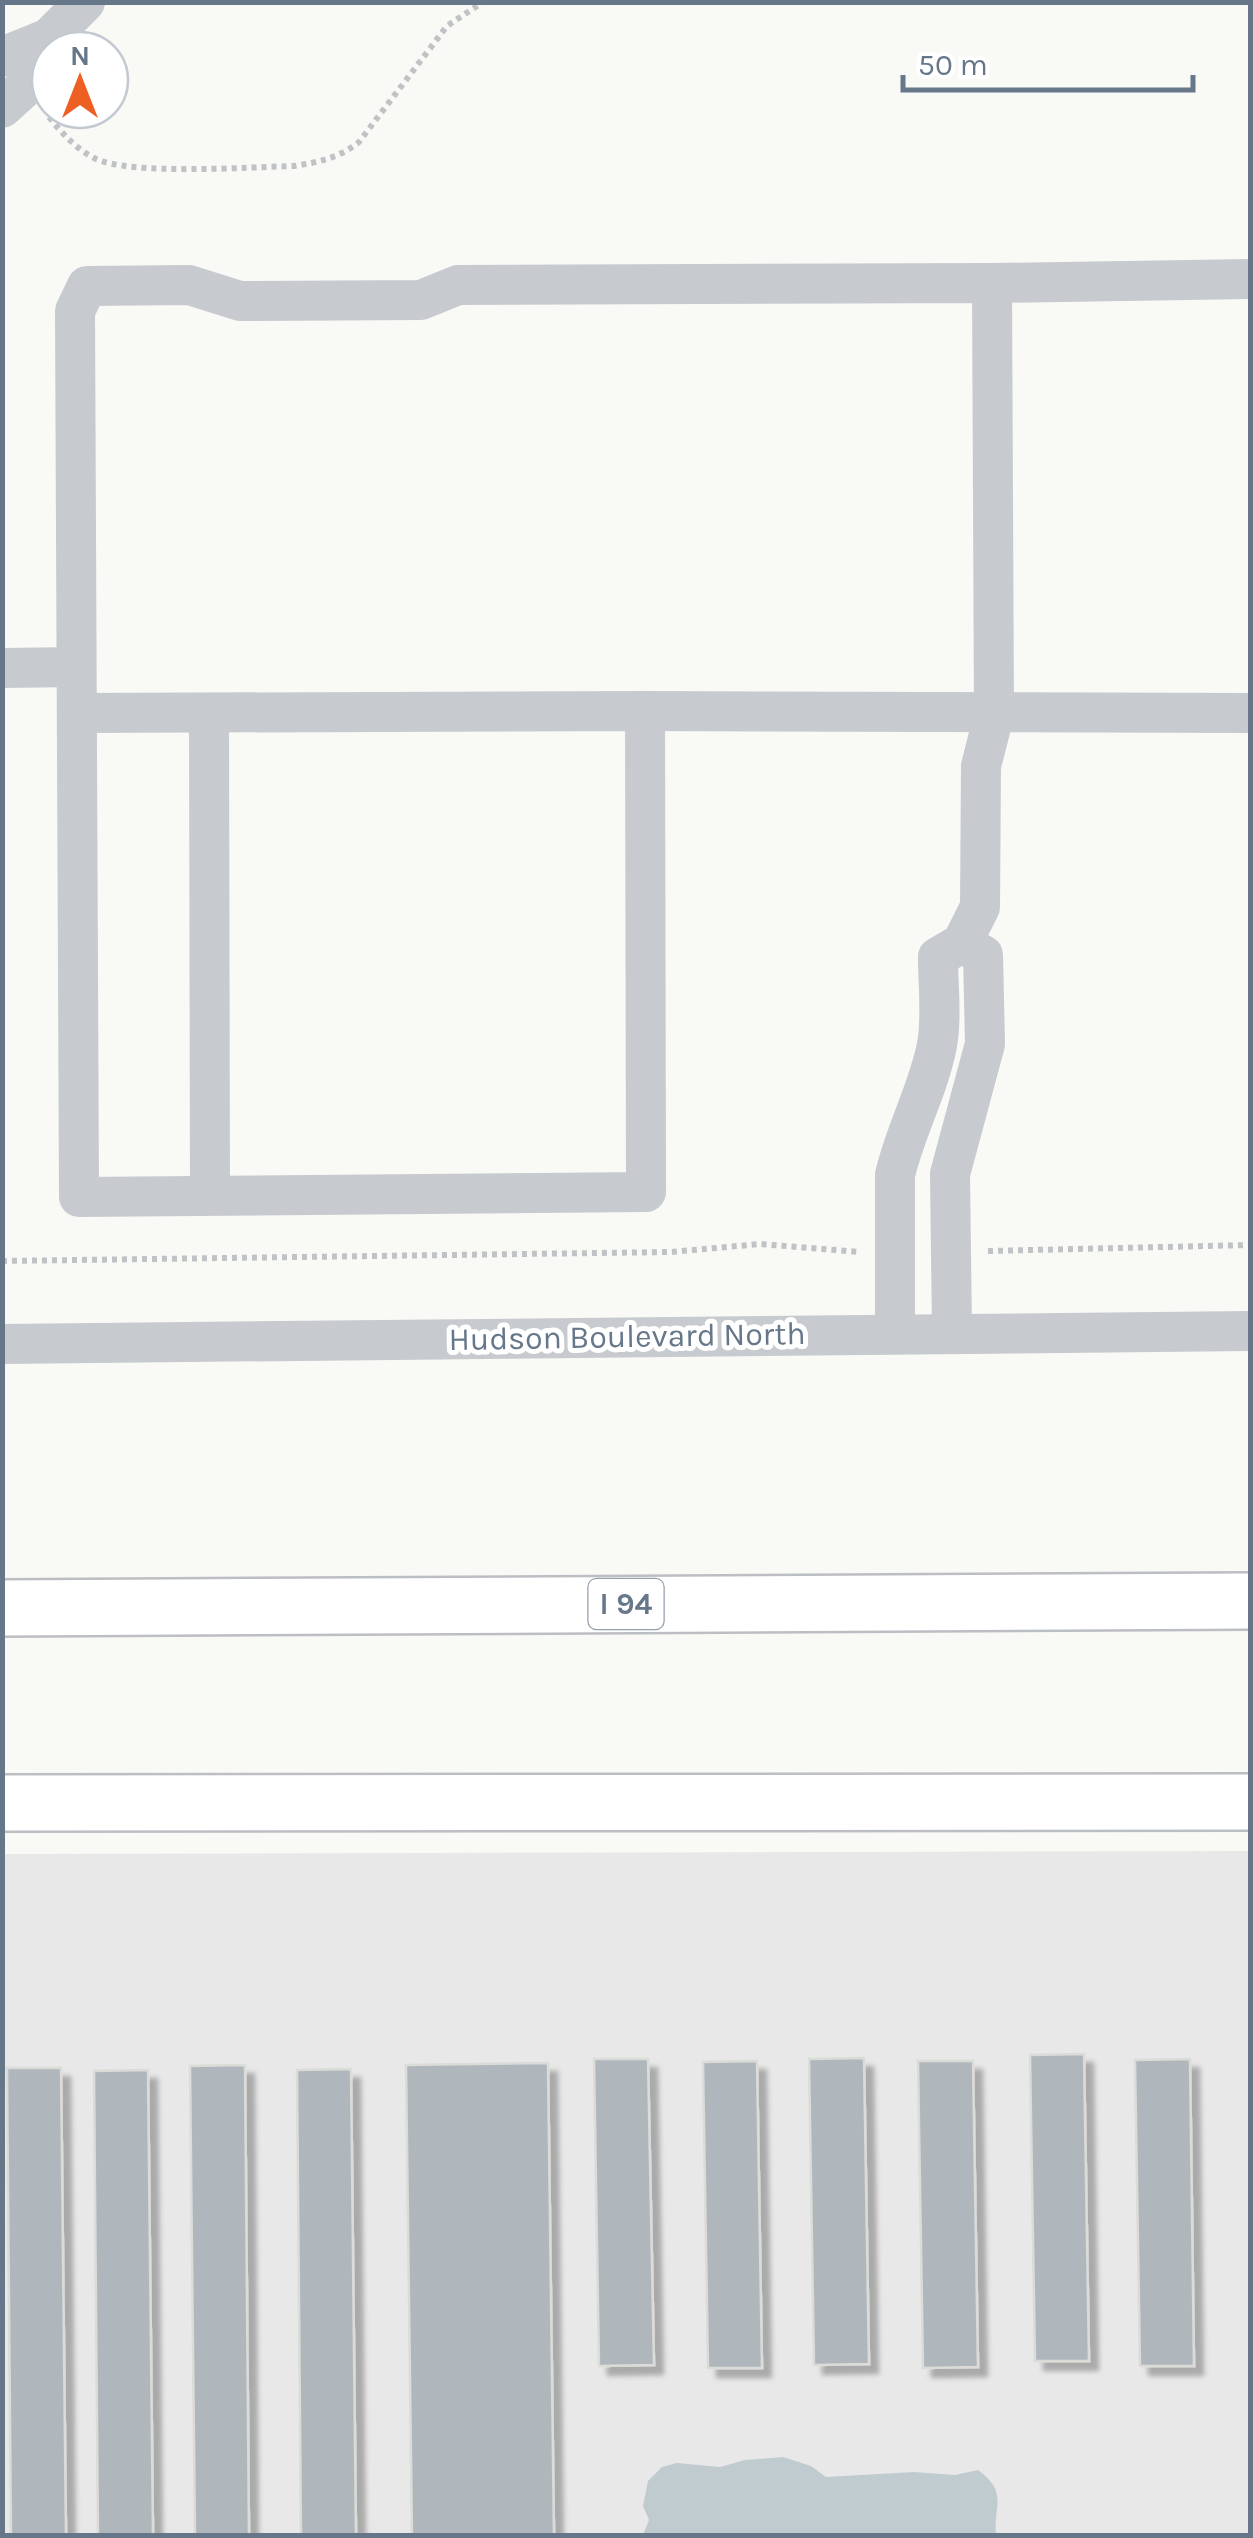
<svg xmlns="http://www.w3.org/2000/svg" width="1253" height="2538" font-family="Karla,sans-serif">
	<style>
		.built { fill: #e7e8e7 }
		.water { fill: #c0cbd0 }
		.building { fill: #afb7bd; stroke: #dbdbd8; stroke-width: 2.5; filter: url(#shadow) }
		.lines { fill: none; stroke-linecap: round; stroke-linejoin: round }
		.highway-casing { stroke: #bbbec2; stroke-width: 60 }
		.path { stroke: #c0c3c5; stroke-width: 6; stroke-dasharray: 5 5; stroke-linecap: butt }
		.minor { stroke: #c7cace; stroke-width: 40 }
		.highway { stroke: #fff; stroke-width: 55 }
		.labels { text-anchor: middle; stroke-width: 10; stroke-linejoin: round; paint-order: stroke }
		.shield { fill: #fff; stroke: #94a0ac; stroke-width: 2.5 }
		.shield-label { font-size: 30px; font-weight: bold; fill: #667789 }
		.street-label { font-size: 32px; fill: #667789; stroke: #fff }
	</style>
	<defs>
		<filter id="shadow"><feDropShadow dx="9" dy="9" stdDeviation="2.5" flood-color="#0004"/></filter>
	</defs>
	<rect width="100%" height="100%" fill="#f9f9f6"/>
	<polygon class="built" points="1250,1851 1250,2535 3,2535 2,1854"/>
	<path class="water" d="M783 2457 811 2466 826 2477 914 2472 955 2475 978 2470C1009 2493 993 2505 996 2535H643L649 2520 643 2506 648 2481 662 2467 677 2463 720 2467 745 2460Z"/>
	<g class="building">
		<polygon points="1084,2054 1089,2361 1035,2361 1030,2055"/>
		<polygon points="864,2058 869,2364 814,2365 809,2059"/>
		<polygon points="594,2059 648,2059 654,2365 599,2366"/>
		<polygon points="1190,2059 1194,2366 1140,2366 1135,2060"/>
		<polygon points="757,2061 762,2368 708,2368 703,2062"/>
		<polygon points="918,2061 973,2061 978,2367 923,2368"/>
		<polygon points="548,2063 554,2536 412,2536 406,2065"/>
		<polygon points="245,2065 249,2536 195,2536 190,2066"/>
		<polygon points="7,2068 61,2068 66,2536 11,2536"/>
		<polygon points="351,2069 356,2536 301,2536 297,2070"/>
		<polygon points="148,2070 153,2536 98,2536 94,2071"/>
	</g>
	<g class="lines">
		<defs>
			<g id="highway">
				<polyline points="2,1608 1250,1601"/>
				<polyline points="2,1803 1250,1802"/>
			</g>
		</defs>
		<use href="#highway" class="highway-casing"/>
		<g class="path">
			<path d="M49 117C62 133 75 148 94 158 129 176 250 167 294 166 319 162 339 158 359 142L447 26 483 2"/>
			<polyline points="988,1251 1250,1245"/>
			<polyline points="2,1261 671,1252 760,1244 860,1252"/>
		</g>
		<g class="minor">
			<polyline points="2,57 49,38"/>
			<polyline points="2,108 23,89 49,38 85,2"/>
			<polyline points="992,283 1250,279"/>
			<polyline points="2,668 76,667"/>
			<polyline points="645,711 1250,713"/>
			<path d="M77 713 645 711 646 1192 79 1197 75 311 87 286 189 285 240 301 421 300 458 285 992 283 994 715 981 766 980 907 962 943 938 957C938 985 942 1018 937 1045 928 1091 905 1131 895 1175V1333"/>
			<polyline points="209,713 210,1195"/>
			<polyline points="952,1333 950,1174 985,1044 983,955 962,943"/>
			<polyline points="2,1344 1250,1331"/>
		</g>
		<use href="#highway" class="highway"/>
	</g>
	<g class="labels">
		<rect class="shield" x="588.5" y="1579" width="75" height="50" rx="8"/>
		<g class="shield-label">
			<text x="626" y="1614">I 94</text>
		</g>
		<g class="street-label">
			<text transform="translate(627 1336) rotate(-1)" y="11">Hudson Boulevard North</text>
		</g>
	</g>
	<rect width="1253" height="2538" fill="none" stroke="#667789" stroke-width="10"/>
	<g transform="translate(80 80)"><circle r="48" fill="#ffffff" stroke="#c2c9d0" stroke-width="2.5"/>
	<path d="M0-8L18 38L0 25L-18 38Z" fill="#ed5f22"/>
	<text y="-15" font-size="28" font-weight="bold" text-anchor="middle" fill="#667789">N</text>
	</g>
	<path d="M903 75v15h290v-15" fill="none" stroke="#667789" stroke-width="5"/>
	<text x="918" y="75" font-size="30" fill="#667789" stroke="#ffffff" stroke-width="8" paint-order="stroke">50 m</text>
</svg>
